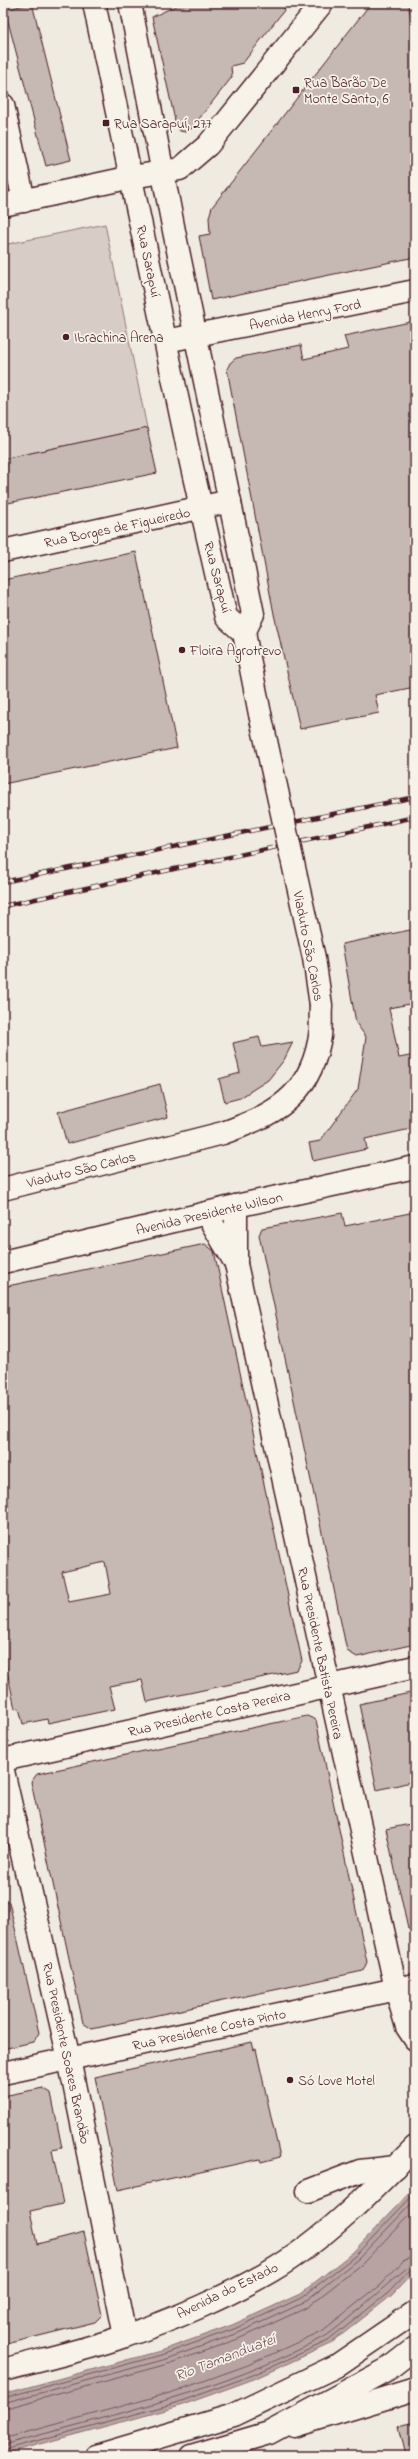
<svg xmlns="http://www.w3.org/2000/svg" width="418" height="2459" font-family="'Indie Flower',sans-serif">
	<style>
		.green { fill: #d8cdc6; stroke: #917678 }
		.water { fill: #b7a4a2; stroke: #8b6f72 }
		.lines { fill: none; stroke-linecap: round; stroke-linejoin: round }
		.shore { stroke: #76545b; stroke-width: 1 }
		.building { fill: #c6b8b3; stroke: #4a1f2b; fill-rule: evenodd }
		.minor-casing { stroke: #4a1f2b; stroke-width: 25 }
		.major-casing { stroke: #4a1f2b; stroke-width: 25 }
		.highway-casing { stroke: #4a1f2b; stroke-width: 25 }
		.minor { stroke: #f7f3e8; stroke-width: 22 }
		.major { stroke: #f7f3e8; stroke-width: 22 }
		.highway { stroke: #f7f3e8; stroke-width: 22 }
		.rail-casing { stroke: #4a1f2b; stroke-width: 4.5 }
		.rail { stroke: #f7f3e8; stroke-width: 3; stroke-dasharray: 9; stroke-linecap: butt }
		.major-bridge-casing { stroke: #4a1f2b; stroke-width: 25; stroke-linecap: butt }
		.major-bridge { stroke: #f7f3e8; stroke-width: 22 }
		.poi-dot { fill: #4a1f2b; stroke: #f7f3e8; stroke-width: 1.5 }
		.labels { text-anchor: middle; stroke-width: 3.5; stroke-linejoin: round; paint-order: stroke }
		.poi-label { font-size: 14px; fill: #4a1f2b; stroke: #f7f3e8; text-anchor: start }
		.street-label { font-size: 14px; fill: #4a1f2b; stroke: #f7f3e8 }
		.water-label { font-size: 15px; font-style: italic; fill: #704e55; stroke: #f7f3e8 }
	</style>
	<rect width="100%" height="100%" fill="#f0ebe0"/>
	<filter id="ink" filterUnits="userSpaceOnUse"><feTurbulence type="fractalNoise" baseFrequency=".025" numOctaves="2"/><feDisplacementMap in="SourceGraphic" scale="8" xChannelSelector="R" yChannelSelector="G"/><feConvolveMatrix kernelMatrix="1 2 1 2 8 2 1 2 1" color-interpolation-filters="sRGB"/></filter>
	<g filter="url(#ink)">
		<polygon class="green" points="105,224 147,428 3,459 3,245"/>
		<polygon class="water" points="415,2187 415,2271 391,2296 330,2344 254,2379 177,2407 3,2454 3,2394 160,2351 232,2325 300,2294 352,2253"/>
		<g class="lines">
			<g class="shore">
				<polyline points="3,2398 161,2355 234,2329 301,2298 355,2256 415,2193"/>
				<polyline points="3,2403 163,2360 236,2334 303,2303 358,2259 415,2200"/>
				<polyline points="3,2409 165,2365 238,2339 306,2308 362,2264 415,2209"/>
				<polyline points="3,2439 173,2392 248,2365 322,2331 380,2285 404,2260 415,2257"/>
				<path d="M3 2445C111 2415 224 2391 324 2337 341 2328 407 2264 415 2263"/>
				<polyline points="3,2450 176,2403 253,2375 328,2341 388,2293 411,2269 415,2268"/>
			</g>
		</g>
		<g class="building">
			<polygon points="32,3 71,160 46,166 5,10"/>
			<polygon points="182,3 277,3 285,9 243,63 231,66 232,77 191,129 185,132 180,131 176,125 152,17"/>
			<polygon points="371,3 408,3 415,38 415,257 211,300 199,236 210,234 209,217 212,207"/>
			<polygon points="415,321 415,687 375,695 379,713 300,729 274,614 227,369 230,363 236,358 301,345 304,359 348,349 344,336"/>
			<polygon points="147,428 157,473 3,504 3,459"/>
			<polygon points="136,552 177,748 3,784 3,580"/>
			<polygon points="415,929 415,1003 389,1008 399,1058 415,1055 415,1128 365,1139 367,1149 313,1161 309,1143 320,1141 358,1089 366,1037 356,1023 342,944"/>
			<polygon points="259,1037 262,1047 293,1042 284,1060 268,1080 240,1098 225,1102 219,1079 240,1073 233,1043"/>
			<polygon points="160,1084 168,1117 67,1144 58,1112"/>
			<polygon points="415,1212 415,1644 357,1657 347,1651 259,1235 262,1228 342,1213 345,1226"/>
			<path d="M205 1244 214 1251 302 1661 297 1670 147 1702 142 1680 109 1686 115 1709 48 1723 47 1719 23 1724 19 1708 15 1709 3 1651V1287ZM105 1562 111 1594 69 1602 62 1572Z"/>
			<polygon points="415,1692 415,1781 377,1790 359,1704"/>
			<polygon points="307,1716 316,1720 367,1962 363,1971 92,2029 83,2023 31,1782 37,1774"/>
			<polygon points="415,1823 415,1929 408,1929 386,1829"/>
			<polygon points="3,1902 9,1902 39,2033 33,2042 3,2049"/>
			<polygon points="252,2042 254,2050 256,2049 280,2157 261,2162 260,2159 118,2190 95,2077"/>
			<polygon points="43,2088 51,2093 62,2148 52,2150 63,2204 30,2211 37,2244 84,2232 102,2315 95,2322 3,2345 3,2096"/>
			<polygon points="415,2422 415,2456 406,2456 399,2426"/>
		</g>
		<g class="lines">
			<defs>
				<g id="minor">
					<polyline points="3,105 24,201"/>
					<polyline points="3,205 132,177 180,169 208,145 322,3"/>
					<polyline points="166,341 415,291"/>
					<polyline points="3,551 230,501"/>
					<polyline points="3,1760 415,1667"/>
					<polyline points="3,1771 69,2059 125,2336"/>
					<polyline points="3,2073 415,1985"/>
					<polyline points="308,2191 360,2171 396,2167"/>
					<polyline points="96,2456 234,2415 336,2366 415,2312"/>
				</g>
				<g id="major">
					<polyline points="94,3 191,463 226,617 244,633"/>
					<polyline points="130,3 174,231 253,614 244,633"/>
					<polyline points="244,633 260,714"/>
					<path d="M3 1189 223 1133C273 1115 308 1098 319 1042 322 1030 320 1017 321 1005"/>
					<polyline points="236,1206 236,1264 396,1989 407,2027 415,2039"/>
					<polyline points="206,1213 236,1264"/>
					<polyline points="3,1262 236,1206 415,1167"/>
					<polyline points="294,2426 415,2389"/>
				</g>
				<g id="highway">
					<path d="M3 2370C44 2359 86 2350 125 2336 173 2320 228 2296 271 2271 325 2239 372 2191 415 2147"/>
					<polyline points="191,2456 269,2433 388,2369 415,2348"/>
				</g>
			</defs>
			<use href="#minor" class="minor-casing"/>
			<use href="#major" class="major-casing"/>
			<use href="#highway" class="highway-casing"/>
			<use href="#minor" class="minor"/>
			<use href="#major" class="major"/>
			<use href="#highway" class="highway"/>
			<defs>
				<g id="rail">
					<polyline points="3,882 415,797"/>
					<polyline points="3,906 415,817"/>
				</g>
			</defs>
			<use href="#rail" class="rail-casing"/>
			<use href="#rail" class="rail"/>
			<defs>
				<polyline id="major-bridge" points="260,714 314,958 321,1005"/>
			</defs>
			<use href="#major-bridge" class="major-bridge-casing"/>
			<use href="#major-bridge" class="major-bridge"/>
		</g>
	</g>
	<g class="poi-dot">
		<rect x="292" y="86" width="8" height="8" rx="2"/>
		<rect x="102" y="119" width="8" height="8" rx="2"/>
		<circle cx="66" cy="337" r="4"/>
		<circle cx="182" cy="650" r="4"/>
		<circle cx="290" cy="2080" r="4"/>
	</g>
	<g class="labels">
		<g class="poi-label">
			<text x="304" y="87">Rua Barão De<tspan x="304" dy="16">Monte Santo, 6</tspan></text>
			<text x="114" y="128">Rua Sarapuí, 277</text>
			<text x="74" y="342">Ibrachina Arena</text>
			<text x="190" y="655">Floira Agrotrevo</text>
			<text x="298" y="2085">Só Love Motel</text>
		</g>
		<g class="street-label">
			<text transform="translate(149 261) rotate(78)" y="5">Rua Sarapuí</text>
			<text transform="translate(305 314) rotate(-11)" y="5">Avenida Henry Ford</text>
			<text transform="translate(117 527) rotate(-12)" y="5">Rua Borges de Figueiredo</text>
			<text transform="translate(218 577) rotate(75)" y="5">Rua Sarapuí</text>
			<text transform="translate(309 946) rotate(79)" y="5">Viaduto São Carlos</text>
			<text transform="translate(81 1169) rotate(-14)" y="5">Viaduto São Carlos</text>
			<text transform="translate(209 1213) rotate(-13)" y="5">Avenida Presidente Wilson</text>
			<text transform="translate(321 1653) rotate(78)" y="5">Rua Presidente Batista Pereira</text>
			<text transform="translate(209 1713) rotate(-13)" y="5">Rua Presidente Costa Pereira</text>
			<text transform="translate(209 2029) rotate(-12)" y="5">Rua Presidente Costa Pinto</text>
			<text transform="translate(67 2053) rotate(78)" y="5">Rua Presidente Soares Brandão</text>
			<text transform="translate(227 2290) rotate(-26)" y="5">Avenida do Estado</text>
		</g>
		<g class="water-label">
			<text transform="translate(225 2357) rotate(-21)" y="5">Rio Tamanduateí</text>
		</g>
	</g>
	<rect width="418" height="2459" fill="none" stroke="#f7f3e8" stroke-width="16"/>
	<rect x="8" y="8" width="402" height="2443" fill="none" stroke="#4a1f2b" stroke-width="1.5" filter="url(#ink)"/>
</svg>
